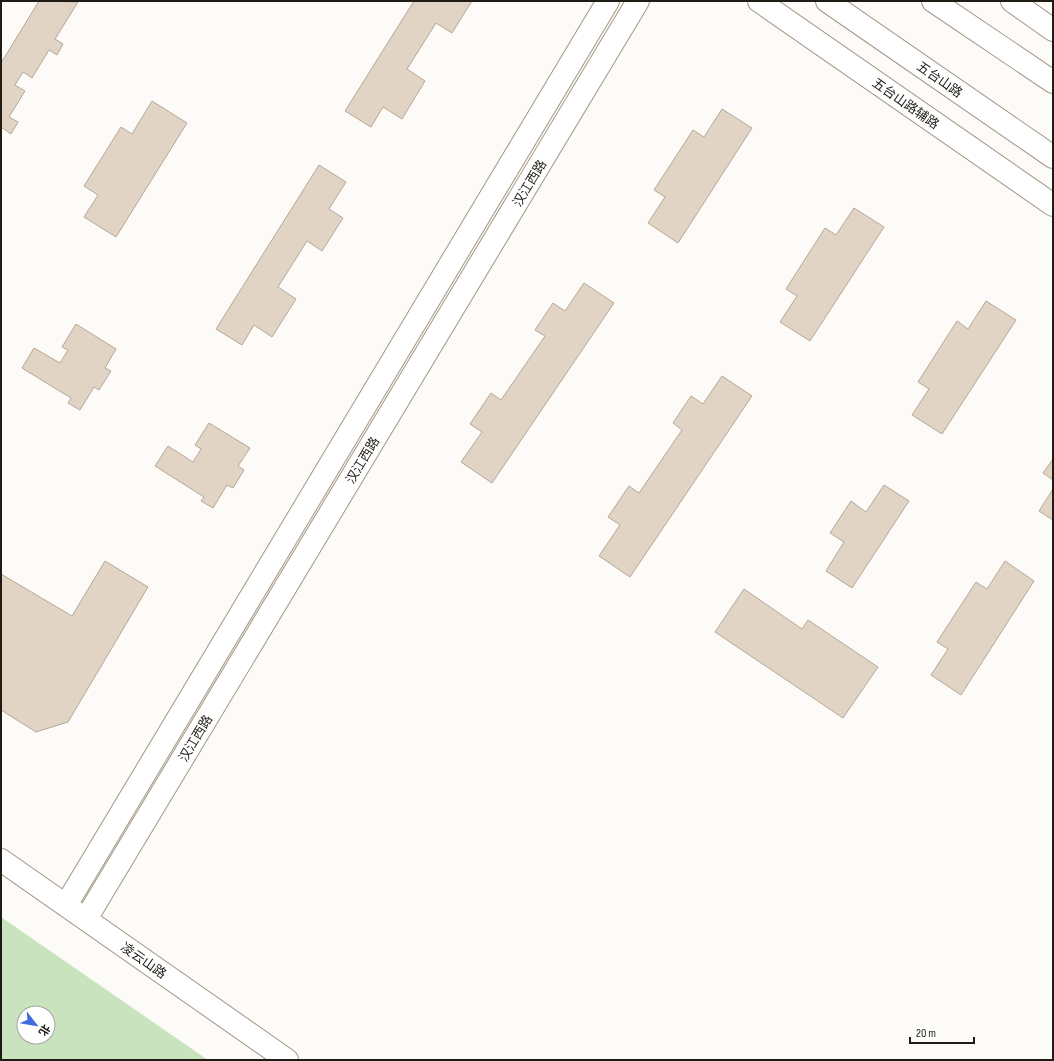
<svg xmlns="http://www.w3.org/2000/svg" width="1054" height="1061" font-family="'Sofia Sans Condensed','Noto Sans SC',sans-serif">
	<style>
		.green { fill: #c9e3bf; fill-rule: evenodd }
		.building { fill: #e2d4c4; stroke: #b5a798 }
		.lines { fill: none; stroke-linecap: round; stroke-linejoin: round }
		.minor-casing { stroke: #a29787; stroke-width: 24 }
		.minor { stroke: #fff; stroke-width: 22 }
		.labels { text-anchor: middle; stroke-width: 3; stroke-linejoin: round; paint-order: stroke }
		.street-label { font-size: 13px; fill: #1f1b15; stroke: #fff }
	</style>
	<rect width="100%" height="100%" fill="#fdfbf7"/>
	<path class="green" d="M1 917 208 1060H1ZM24 1013H48V1037H24Z"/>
	<g class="building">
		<polygon points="39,1 78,2 55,39 63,44 57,55 49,50 32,78 23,72 15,85 25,91 9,117 18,122 11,134 1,127 1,63"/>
		<polygon points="414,1 472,1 452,33 436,23 407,69 425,81 402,119 383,107 371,127 345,111"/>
		<polygon points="152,101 187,123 116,237 84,217 98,195 84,186 121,127 132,134"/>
		<polygon points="722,109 752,128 678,243 648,223 665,197 654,190 693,130 704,137"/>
		<polygon points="319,165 346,182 329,209 343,218 322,251 307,241 278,287 296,299 272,337 254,325 242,345 216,329"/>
		<polygon points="854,208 884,227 810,341 780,322 797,296 786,289 825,228 836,235"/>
		<polygon points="584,283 614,303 492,483 461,462 482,432 470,424 491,393 501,400 545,336 535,330 553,303 565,311"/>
		<polygon points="986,301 1016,320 942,434 912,415 929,389 918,382 957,321 968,329"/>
		<polygon points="76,324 116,349 105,368 111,371 99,390 94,387 80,410 68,403 71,398 22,368 34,348 60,363 68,350 62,347"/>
		<polygon points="722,376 752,396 630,577 599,556 620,525 608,517 629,486 639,493 682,430 673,423 691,396 703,404"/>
		<polygon points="209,423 250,448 238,466 244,470 233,488 227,485 213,508 201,501 204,497 155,466 168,446 193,462 201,449 195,445"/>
		<polygon points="1053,459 1053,480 1043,473"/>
		<polygon points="884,485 909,501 852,588 826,571 844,542 830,533 851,501 866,512"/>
		<polygon points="1053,489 1053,520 1039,511"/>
		<polygon points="105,561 148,587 68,722 36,732 1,710 1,574 72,616"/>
		<polygon points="1005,561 1034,581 961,695 931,675 948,649 937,642 976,582 987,589"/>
		<polygon points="744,589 802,629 808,620 878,667 843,718 715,632"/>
	</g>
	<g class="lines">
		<defs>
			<g id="minor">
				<polyline points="759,1 1053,205"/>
				<polyline points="827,1 1053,157"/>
				<polyline points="933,1 1053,82"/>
				<polyline points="1012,1 1053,30"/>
				<polyline points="1,860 287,1060"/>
				<polyline points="66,905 608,1"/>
				<polyline points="86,919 638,1"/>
			</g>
		</defs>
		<use href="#minor" class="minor-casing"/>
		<use href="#minor" class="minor"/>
	</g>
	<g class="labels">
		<g class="street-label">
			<text transform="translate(940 79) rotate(35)" y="5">五台山路</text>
			<text transform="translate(906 103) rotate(35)" y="5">五台山路辅路</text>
			<text transform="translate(529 183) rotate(-59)" y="5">汉江西路</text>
			<text transform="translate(362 460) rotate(-59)" y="5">汉江西路</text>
			<text transform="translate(195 738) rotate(-59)" y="5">汉江西路</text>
			<text transform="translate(144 960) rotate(35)" y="5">凌云山路</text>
		</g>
	</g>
	<rect width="1054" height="1061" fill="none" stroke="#1f1b15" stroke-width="4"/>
	<g transform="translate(36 1025) rotate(121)"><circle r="19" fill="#ffffff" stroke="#a5a4a1"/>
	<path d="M0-3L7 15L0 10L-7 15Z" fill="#416cde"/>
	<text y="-6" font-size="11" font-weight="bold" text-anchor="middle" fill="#1f1b15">北</text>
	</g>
	<path d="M910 1037v6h64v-6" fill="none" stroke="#1f1b15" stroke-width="2"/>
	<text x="916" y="1037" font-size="12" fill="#1f1b15" stroke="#ffffff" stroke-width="3" paint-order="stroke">20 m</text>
</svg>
